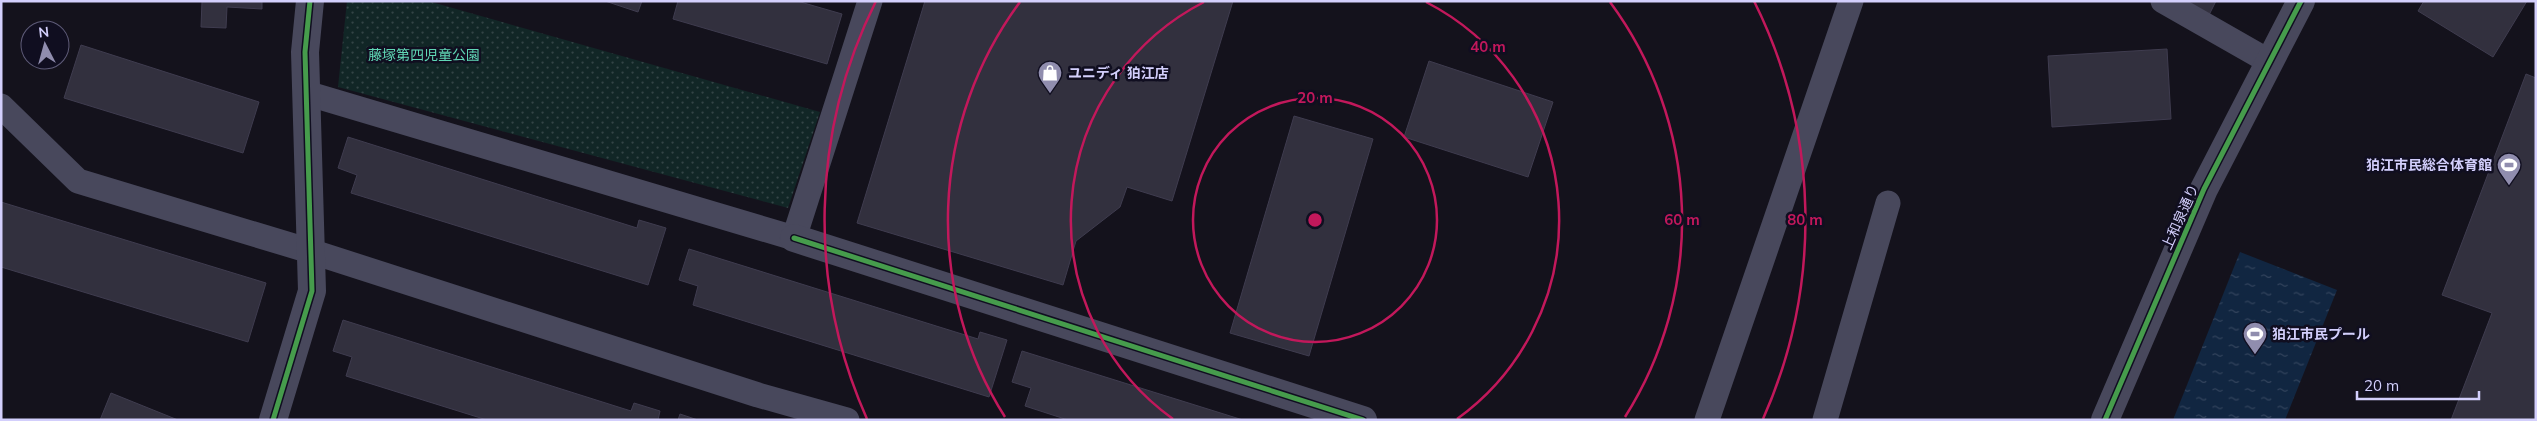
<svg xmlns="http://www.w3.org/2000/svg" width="2537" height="421" font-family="Mulish,'Noto Sans JP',sans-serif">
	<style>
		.grass { fill: url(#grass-dots) }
		.water { fill: url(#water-ripples) }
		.building { fill: #32303e; stroke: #3f3c4f }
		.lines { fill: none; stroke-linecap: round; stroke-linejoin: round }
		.service { stroke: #48485c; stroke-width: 25 }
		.minor { stroke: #48485c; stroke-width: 28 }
		.cycleway-casing { stroke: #100e20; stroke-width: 8 }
		.cycleway { stroke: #469c4c; stroke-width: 5 }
		.ring { fill: none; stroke: #c2185b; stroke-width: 2.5 }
		.labels { text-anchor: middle; stroke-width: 5; stroke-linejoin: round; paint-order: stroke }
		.park-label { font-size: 14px; fill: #60d7b5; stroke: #100e20 }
		.poi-label { font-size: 14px; font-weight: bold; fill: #d3cffc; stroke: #100e20; text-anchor: start }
		.street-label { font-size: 14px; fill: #d3cffc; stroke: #100e20 }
		.centre { fill: #c2185b; stroke: #100e20; stroke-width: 2.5 }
		.ring-label { font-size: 15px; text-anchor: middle; font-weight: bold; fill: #c2185b; stroke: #100e20; stroke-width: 5; stroke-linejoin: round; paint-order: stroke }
	</style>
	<defs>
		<pattern id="grass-dots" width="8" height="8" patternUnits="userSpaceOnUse" patternTransform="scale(1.25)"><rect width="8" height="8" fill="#112626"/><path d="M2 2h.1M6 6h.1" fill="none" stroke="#334446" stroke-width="1.8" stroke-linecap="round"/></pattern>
		<pattern id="water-ripples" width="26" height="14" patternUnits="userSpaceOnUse" patternTransform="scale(1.25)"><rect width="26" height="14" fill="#112641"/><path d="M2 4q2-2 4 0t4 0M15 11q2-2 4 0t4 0" fill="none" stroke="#33445d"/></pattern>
	</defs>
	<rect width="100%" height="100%" fill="#14121c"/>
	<polygon class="grass" points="347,1 428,1 820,112 788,208 338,87"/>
	<polygon class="water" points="2240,252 2337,290 2285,420 2173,420"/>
	<g class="building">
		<polygon points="202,1 262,1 262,9 227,7 226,28 201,27"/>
		<polygon points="605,1 642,1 638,12"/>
		<polygon points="678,1 797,1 842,14 827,64 673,19"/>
		<polygon points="925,1 1233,1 1172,201 1127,187 1120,207 1076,241 1063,285 857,223"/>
		<polygon points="2179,1 2216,1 2208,17"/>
		<polygon points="2424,1 2527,1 2493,57 2418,11"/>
		<polygon points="81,45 259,102 243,153 64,98"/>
		<polygon points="2167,49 2171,119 2052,127 2048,56"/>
		<polygon points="1429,61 1553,102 1528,177 1404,137"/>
		<polygon points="2526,74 2536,78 2536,420 2451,420 2492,313 2442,295"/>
		<polygon points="1294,116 1373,139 1309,356 1230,333"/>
		<polygon points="348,137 637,228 639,220 666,228 648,285 351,193 357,175 338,168"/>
		<polygon points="1,202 266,283 248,342 1,267"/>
		<polygon points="689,249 978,339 980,332 1007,340 989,397 693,305 698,286 679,280"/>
		<polygon points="343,320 631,411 634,403 660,411 658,420 487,420 346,376 352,357 333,351"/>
		<polygon points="1022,351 1243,420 1068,420 1025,406 1031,388 1012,382"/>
		<polygon points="111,393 178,420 100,420"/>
		<polygon points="680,414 698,420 678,420"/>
	</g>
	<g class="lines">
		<g class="service">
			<polyline points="2163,1 2270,62"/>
			<polyline points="306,93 794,238 870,1"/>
			<polyline points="1,106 78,181 310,251 758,395 847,420"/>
			<polyline points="1707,420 1851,1"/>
			<polyline points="1825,420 1888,203"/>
		</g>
		<g class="minor">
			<polyline points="794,238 1363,420"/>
			<polyline points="273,420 312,291 305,52 310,1"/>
			<polyline points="2105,420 2204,189 2301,1"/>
		</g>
		<defs>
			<g id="cycleway">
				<polyline points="794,238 1363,420"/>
				<polyline points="273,420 312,291 305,52 310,1"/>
				<polyline points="2105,420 2204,189 2301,1"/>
			</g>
		</defs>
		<use href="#cycleway" class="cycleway-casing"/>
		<use href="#cycleway" class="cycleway"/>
	</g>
	<g class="ring">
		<circle cx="1315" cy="220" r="122"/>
		<path d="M1173 419A245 245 0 0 1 1204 2M1426 2A245 245 0 0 1 1457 419"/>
		<path d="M1005 417A367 367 0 0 1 1020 2M1610 2A367 367 0 0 1 1625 417"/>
		<path d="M867 419A490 490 0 0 1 876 1M1754 1A490 490 0 0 1 1763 419"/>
	</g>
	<defs>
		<symbol id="shop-pin" viewBox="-11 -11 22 30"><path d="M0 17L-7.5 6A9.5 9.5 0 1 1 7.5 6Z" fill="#908dae" stroke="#100e20"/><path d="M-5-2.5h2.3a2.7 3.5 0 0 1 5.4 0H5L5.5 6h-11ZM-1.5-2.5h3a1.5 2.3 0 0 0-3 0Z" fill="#fff"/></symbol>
		<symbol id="stadium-pin" viewBox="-11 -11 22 30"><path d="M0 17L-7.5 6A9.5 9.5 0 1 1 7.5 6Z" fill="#908dae" stroke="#100e20"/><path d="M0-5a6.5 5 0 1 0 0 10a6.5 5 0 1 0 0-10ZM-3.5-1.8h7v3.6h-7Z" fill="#fff"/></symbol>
	</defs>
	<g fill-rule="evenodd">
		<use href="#shop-pin" x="1036" y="59" width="28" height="38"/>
		<use href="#stadium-pin" x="2495" y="151" width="28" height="38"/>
		<use href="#stadium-pin" x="2241" y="320" width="28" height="38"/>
	</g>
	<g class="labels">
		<g class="park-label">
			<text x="424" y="60">藤塚第四児童公園</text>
		</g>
		<g class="poi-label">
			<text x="1068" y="78">ユニディ 狛江店</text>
			<text x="2492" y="170" text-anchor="end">狛江市民総合体育館</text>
			<text x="2272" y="339">狛江市民プール</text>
		</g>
		<g class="street-label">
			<text transform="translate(2180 217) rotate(-66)" y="5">上和泉通り</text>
		</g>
	</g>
	<circle cx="1315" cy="220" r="8" class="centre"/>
	<g class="ring-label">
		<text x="1488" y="52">40 m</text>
		<text x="1315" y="103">20 m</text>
		<text x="1682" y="225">60 m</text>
		<text x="1805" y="225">80 m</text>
	</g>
	<rect width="2537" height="421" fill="none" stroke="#d3cffc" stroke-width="5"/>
	<g transform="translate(45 45) rotate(354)"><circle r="24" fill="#100e20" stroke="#5e5b78"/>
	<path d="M0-4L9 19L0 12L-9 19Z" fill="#908dae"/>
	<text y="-8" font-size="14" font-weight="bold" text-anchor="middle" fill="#d3cffc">N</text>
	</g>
	<path d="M2357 391v8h122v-8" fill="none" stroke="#d3cffc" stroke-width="2.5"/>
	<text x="2364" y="391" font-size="15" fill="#d3cffc" stroke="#100e20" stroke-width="4" paint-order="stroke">20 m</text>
</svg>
